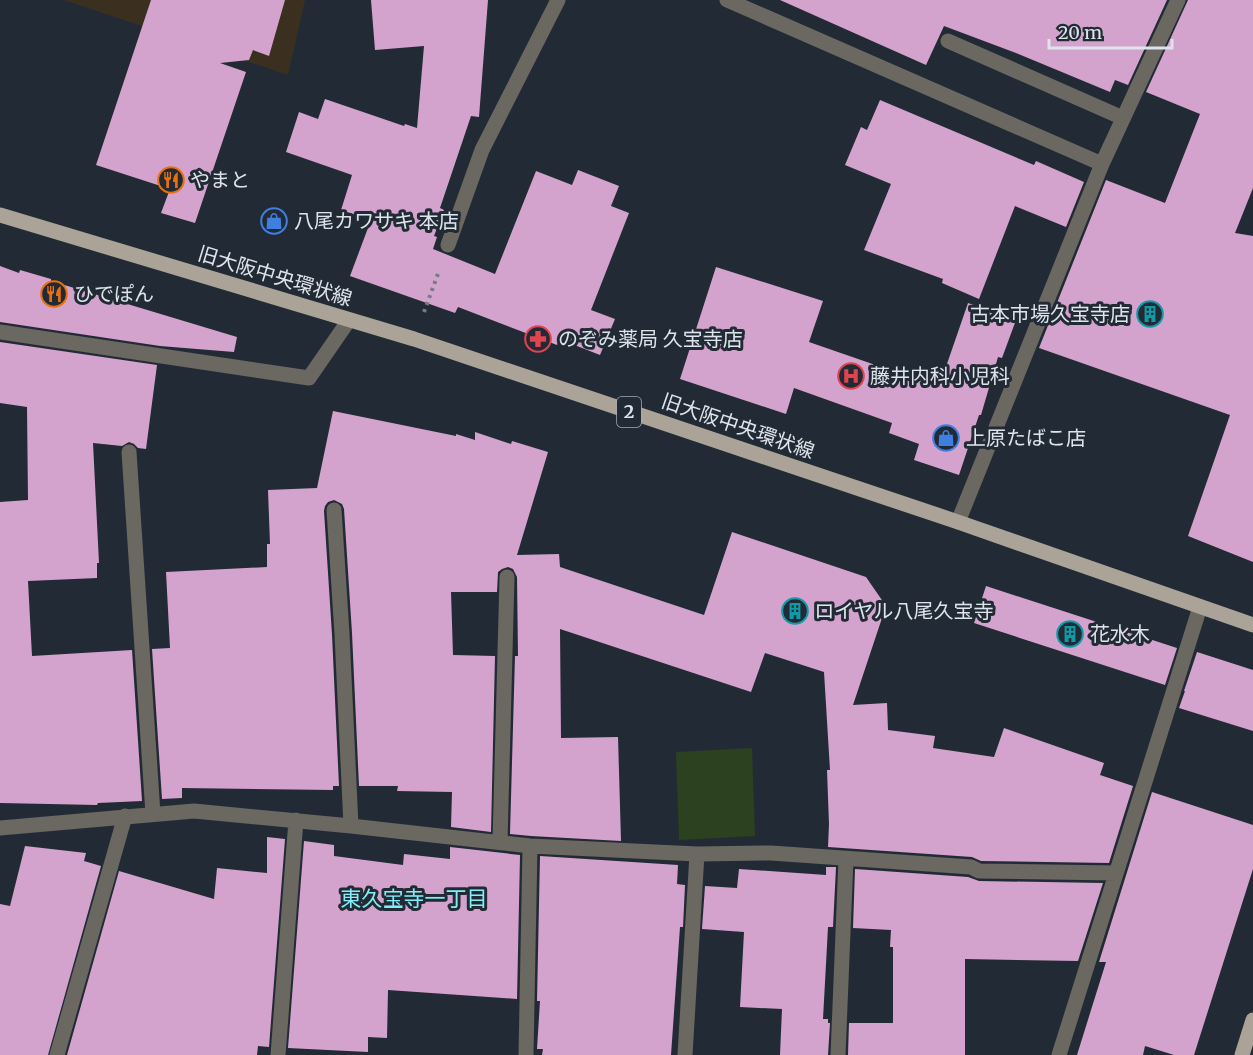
<svg xmlns="http://www.w3.org/2000/svg" width="1253" height="1055" font-family="Merriweather,'Noto Sans JP',serif">
  <style>
    .industrial { fill: #3b3020 }
    .green { fill: #2b4120 }
    .building { fill: #d3a3ce }
    .lines { fill: none; stroke-linecap: round; stroke-linejoin: round }
    .path { stroke: #747c84; stroke-width: 4; stroke-dasharray: 3 4.5; stroke-linecap: butt }
    .minor { stroke: #6b6761; stroke-width: 15 }
    .major { stroke: #aba397; stroke-width: 15 }
    .labels { text-anchor: middle; stroke-width: 6; stroke-linejoin: round; paint-order: stroke }
    .shield { fill: #222b35; stroke: #a6acb4; stroke-width: 1.5 }
    .shield-label { font-size: 18px; font-weight: bold; fill: #dee4eb }
    .poi-label { font-size: 20px; fill: #dee4eb; stroke: #222b35; text-anchor: start }
    .street-label { font-size: 20px; fill: #dee4eb; stroke: #222b35 }
    .neighbourhood-label { font-size: 21px; fill: #82edf6; stroke: #222b35 }
  </style>
  <rect width="100%" height="100%" fill="#222b35"/>
  <!-- industrial -->
  <path class="industrial" d="M64,0H305L288,75Z"/>
  <!-- green -->
  <path class="green" d="M752,748L755,836L679,840L676,752Z"/>
  <!-- building -->
  <path class="building" d="M151,0H285L269,56L253,50L249,60L220,63L246,72L195,223L161,213L170,189L96,165Z
    M371,0H488L479,117L471,116L440,208L444,210L434,236L437,237L433,249L495,274L536,171L572,185L578,170L619,186L611,206L629,213L591,310L615,319L600,355L559,339L557,345L458,307L455,313L350,276L371,220L341,210L352,175L286,152L299,112L318,119L325,99L404,126L405,124L417,128L424,46L375,50Z
    M780,0H1167L1128,85L1115,80L1110,92L1016,53L944,26L926,65Z
    M1188,0H1253V188L1235,233L1253,236V562L1188,536L1230,415L1039,348L1106,180L1165,203L1200,114L1146,92Z
    M880,100L1034,165L1036,161L1084,182L1066,227L1015,206L979,299L942,283L943,279L864,250L891,184L845,165L861,127L867,130Z
    M0,266L19,273L20,270L51,279V281L237,337L234,352L160,346L0,322Z
    M716,267L823,301L809,342L939,387L968,303L1016,320L1002,358L998,357L981,415H979L959,475L914,460L919,444L889,433L892,423L794,388L786,414L680,379Z
    M0,342L157,365L146,449L138,448L134,444L129,442L122,446L93,443L99,563H97V578L28,581L32,656L132,650L142,801L98,803L97,805L0,803V502L28,500L27,407L0,403Z
    M333,411L456,436V434L475,440V432L511,444L512,441L548,452L517,555L559,554L560,567L704,615L732,532L866,577L886,606L853,705L887,703L888,730L935,736L933,748L994,757L1004,728L1104,763L1100,775L1133,786L1109,863L981,861L972,857L828,847L829,824L827,770H830L824,672L765,653L751,692L560,629L561,738L618,737L621,841L531,836L510,834L515,656H518L517,577L513,569L508,567L502,569L498,572L497,592H451L453,655L495,656L491,832L451,827L452,792L397,791L398,786H359L352,633L344,509L342,504L334,500L328,502L325,506L324,511L332,635L339,786H333V790L182,788V798L162,799L152,649L170,648L166,572L267,567V544H270L268,490L317,488Z
    M986,586L1177,648L1165,685L974,623Z
    M1197,652L1253,670V731L1179,708L1185,691H1184Z
    M1152,792L1253,825V869L1194,1055H1174L1145,1046L1143,1055H1077L1106,962H1099Z
    M267,837L285,839L269,1047L258,1046L257,1055H67L119,871L214,899L217,868L267,873Z
    M304,841L334,845V856L403,865L404,854L450,859V847L520,855L517,999L388,990L387,1038L368,1037V1052L288,1048Z
    M25,846L86,853L84,861L101,866L48,1055H0V904L10,906Z
    M540,856L678,865L677,884L685,885L683,927H680L671,1055H542L543,1049H537L540,1001H537Z
    M826,867H836L833,927H828L823,1019H828V1023H830L828,1055H780L782,1009L740,1007L744,932L702,929L705,886L737,888L739,869L826,875Z
    M855,869L968,877L979,881L1103,883L1078,961L965,959V1055H848L849,1023H893V947H890L891,930L853,928Z"/>
  <g class="lines">
    <!-- path -->
    <path class="path" d="M424,312L439,271"/>
    <!-- minor -->
    <path class="minor" d="M727,0L1102,164
      M948,41L1123,118
      M448,245L482,150L558,0
      M0,332L309,378L349,320
      M129,452L153,814
      M334,510L342,634L351,826
      M958,522L1102,164L1178,0
      M0,828L194,811L351,826L530,846L697,854L771,853L971,867L979,871L1116,873
      M500,842L507,577
      M57,1055L125,816
      M278,1055L296,820
      M526,1055L530,846
      M685,1055L697,854
      M838,1055L846,859
      M1059,1055L1200,607"/>
    <!-- major -->
    <path class="major" d="M0,215L414,339L958,522L1253,625
      M1242,1055L1253,1020"/>
  </g>
  <!-- icons -->
  <defs>
    <g id="restaurant-ring" transform="scale(1.35)"><circle r="9.5" fill="#222b35" stroke="#e8710a" stroke-width="1.5"/><path d="M-5-6h1v4h1v-4h1v4h1v-4h1v5L-1.5 .5V6h-2V.5L-5-1ZM5-6V6H3V1.5H1.5Q1.5-4 5-6Z" fill="#e8710a"/></g>
    <g id="shop-ring" transform="scale(1.35)"><circle r="9.5" fill="#222b35" stroke="#3f7fe0" stroke-width="1.5"/><path d="M-5-2.5h2.3a2.7 3.5 0 0 1 5.4 0H5L5.5 6h-11ZM-1.5-2.5h3a1.5 2.3 0 0 0-3 0Z" fill="#3f7fe0"/></g>
    <g id="building-ring" transform="scale(1.35)"><circle r="9.5" fill="#222b35" stroke="#0f9aa8" stroke-width="1.5"/><path d="M-4-6H4V6H1V3H-1V6H-4ZM-2.5-4.3h1.7v1.8h-1.7ZM.8-4.3h1.7v1.8H.8ZM-2.5-1h1.7V.8h-1.7ZM.8-1h1.7V.8H.8Z" fill="#0f9aa8"/></g>
    <g id="pharmacy-ring" transform="scale(1.35)"><circle r="9.5" fill="#222b35" stroke="#e0444e" stroke-width="1.5"/><path d="M-2-6h4v4h4v4h-4v4h-4v-4h-4v-4h4Z" fill="#e0444e"/></g>
    <g id="hospital-ring" transform="scale(1.35)"><circle r="9.5" fill="#222b35" stroke="#e0444e" stroke-width="1.5"/><path d="M-5-5h3v3.5h4V-5h3V5h-3V1.5h-4V5h-3Z" fill="#e0444e"/></g>
  </defs>
  <g fill-rule="evenodd">
    <use href="#restaurant-ring" x="171" y="180"/>
    <use href="#shop-ring" x="274" y="221"/>
    <use href="#restaurant-ring" x="54" y="294"/>
    <use href="#building-ring" x="1150" y="314"/>
    <use href="#pharmacy-ring" x="538" y="339"/>
    <use href="#hospital-ring" x="851" y="376"/>
    <use href="#shop-ring" x="946" y="438"/>
    <use href="#building-ring" x="795" y="611"/>
    <use href="#building-ring" x="1070" y="634"/>
  </g>
  <g class="labels">
    <!-- shield labels -->
    <rect class="shield" x="617" y="397" width="24" height="30" rx="4.5"/>
    <g class="shield-label">
      <text x="629" y="418">2</text>
    </g>
    <!-- poi labels -->
    <g class="poi-label">
      <text x="190" y="187">やまと</text>
      <text x="294" y="228">八尾カワサキ 本店</text>
      <text x="74" y="301">ひでぽん</text>
      <text x="1130" y="321" text-anchor="end">古本市場久宝寺店</text>
      <text x="558" y="346">のぞみ薬局 久宝寺店</text>
      <text x="870" y="383">藤井内科小児科</text>
      <text x="966" y="445">上原たばこ店</text>
      <text x="814" y="618">ロイヤル八尾久宝寺</text>
      <text x="1090" y="641">花水木</text>
    </g>
    <!-- street labels -->
    <g class="street-label">
      <text transform="translate(275 276) rotate(17)" y="7">旧大阪中央環状線</text>
      <text transform="translate(738 426) rotate(19)" y="7">旧大阪中央環状線</text>
    </g>
    <!-- neighbourhood labels -->
    <g class="neighbourhood-label">
      <text x="414" y="906">東久宝寺一丁目</text>
    </g>
  </g>
  <!-- scale -->
  <path d="M1049 39v9h123v-9" fill="none" stroke="#dee4eb" stroke-width="3"/>
  <text x="1058" y="39" font-size="18" fill="#dee4eb" stroke="#222b35" stroke-width="4.5" paint-order="stroke">20 m</text>
</svg>
